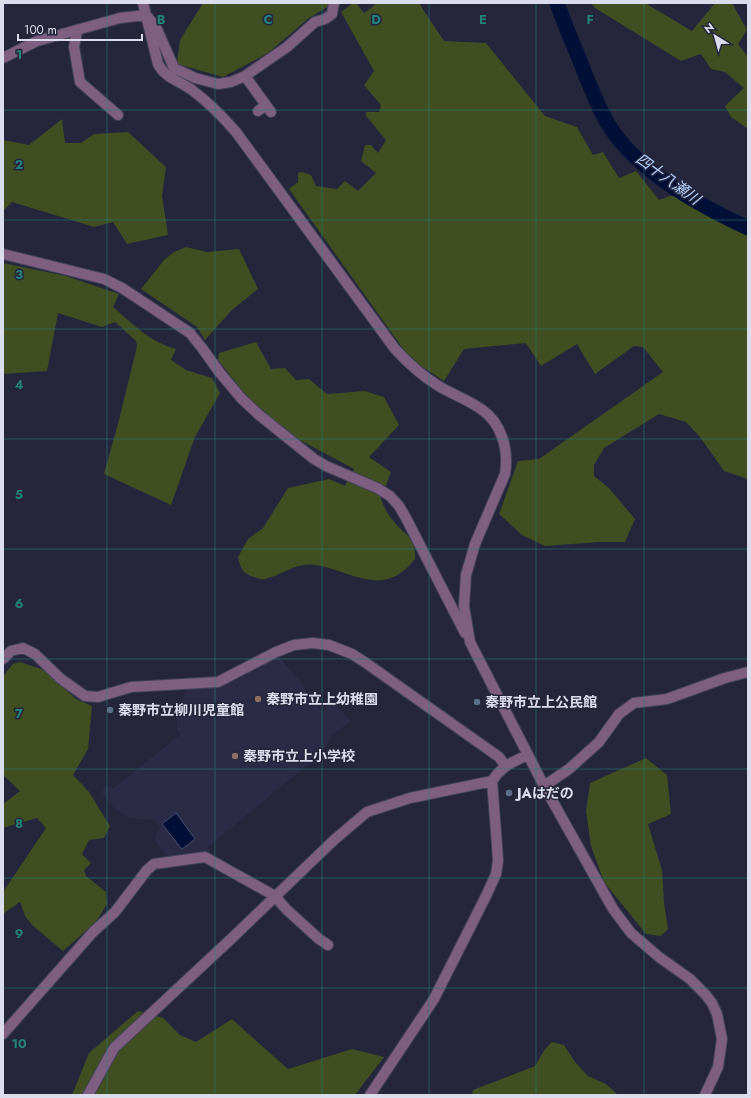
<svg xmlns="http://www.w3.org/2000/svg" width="751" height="1098" font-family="Jost,'Noto Sans JP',sans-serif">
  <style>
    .built { fill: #2b2b48 }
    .green { fill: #404e21 }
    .water { fill: #000f35; stroke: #424d6c }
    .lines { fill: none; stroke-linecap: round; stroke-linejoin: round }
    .river { stroke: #000f35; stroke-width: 15 }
    .minor-casing { stroke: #424358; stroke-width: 12 }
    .minor { stroke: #7e5f81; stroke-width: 10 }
    .grid { fill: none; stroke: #24807b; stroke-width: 1; stroke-opacity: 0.55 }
    .education-dot { fill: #8d6e63; stroke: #25263c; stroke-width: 1.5 }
    .service-dot { fill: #5c6f8a; stroke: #25263c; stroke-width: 1.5 }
    .labels { text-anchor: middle; stroke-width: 3; stroke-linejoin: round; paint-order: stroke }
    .poi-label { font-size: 14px; font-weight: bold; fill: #dcddec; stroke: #25263c; text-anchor: start }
    .water-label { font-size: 15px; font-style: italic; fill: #b1cdf8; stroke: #25263c }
    .grid-label { font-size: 13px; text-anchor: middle; font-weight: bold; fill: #24807b; stroke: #25263c; stroke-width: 3; stroke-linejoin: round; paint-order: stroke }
  </style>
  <rect width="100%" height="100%" fill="#25263c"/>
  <!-- built -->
  <path class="built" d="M277,655L304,686L303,687L319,709L323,711L330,699L351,721L332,735L324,749L317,756V757L208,847L210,852L208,856L168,858L155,841L157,830L159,828L154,820L129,818L114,808L101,791L104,787L114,788L181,734L177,729V715L187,688H190Z"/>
  <!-- green -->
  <path class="green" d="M203,3H334L309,18L268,53L223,77L177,64L180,40Z
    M353,3H356L364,13L375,5L374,3H422L420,5L444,41L486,43L545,116L577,127L593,155L603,152L619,178L636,171L659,200L670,196L683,197L703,212L748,232V479L724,471L700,437L686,422L659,414L604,448L594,465V476L609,488L635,519L625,542H600L545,546L522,535L499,514L518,461L539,459L663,372L643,347L634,346L595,374L577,344L541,366L526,343L464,349L444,381L421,366L404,350L289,189L298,182V173L302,172L311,175L316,186L337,189L345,181L358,191L376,173L361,161L365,145H371L378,153L386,140L366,116V112H379L381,105L364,85L374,71L341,12Z
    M591,3H645L692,31L715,3H732L747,30L738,44L748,57V129L731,117L725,106L744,88L725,72L711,69L701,54L681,61L595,8Z
    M62,119L65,143H81L94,134L128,132L166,167L162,196L168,235L127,244L113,222L94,227L12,202L3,211V140L29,145Z
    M186,247L207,252L239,249L258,289L232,310L205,340L197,327L141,289L164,260L174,252Z
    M3,263L66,276L119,294L113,307C134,325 150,342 176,349L171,360L186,370L212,378L220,393L195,437L171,505L104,474L119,420L137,346L136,341L115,322L102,327L58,313L47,371L3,374Z
    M256,342L271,369L285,368L296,380L309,379L327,394L365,391L384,397L399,425L369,457L391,472L381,499C384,506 387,514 392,519C404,536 416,535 415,559C411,564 407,568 402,572C374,593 343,568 315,565C296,562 283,575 265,579C263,580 260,579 257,578C243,574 241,570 238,557L248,539L263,528L288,488L329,479L345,486L354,469L298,439L249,399L218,360L219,353Z
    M20,662L44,670L76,699L92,706L88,749L73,775L89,792L110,826L104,838L89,840L82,854L91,863L84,870L86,876L106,892L107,904L96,922L63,951L32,925L25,916L20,902L3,914V892L46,828L37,818L3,828V804L20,791L3,775V676L13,664Z
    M646,758L667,775L671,814L648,824L662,870L664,903L668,929L661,936L646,934L604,882L591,846L586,811L590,783Z
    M138,1011L163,1018L180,1035L196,1042L232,1019L288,1069L352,1049L384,1057L355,1095H72L89,1053Z
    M552,1042L564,1045L575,1062L588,1076L606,1084L618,1095H472L473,1090L535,1066L545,1049Z"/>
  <!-- water -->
  <path class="water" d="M176,813L195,839L182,849L162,824Z"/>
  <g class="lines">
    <!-- river -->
    <path class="river" d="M557,3C565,26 575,48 584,71C591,89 598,107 608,124C636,170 700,206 748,228"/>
    <!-- minor casing -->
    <g class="minor-casing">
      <path id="minor" d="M143,3L158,64C165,78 180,81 192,90C208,102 223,117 236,132L395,349C408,363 421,375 437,385C451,394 467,399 481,409C502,423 509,450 505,474L475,544L466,575L464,606L470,642L544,786L613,909L631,933L659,957L690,979L705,994L712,1003L717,1014L722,1039L718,1067L705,1095
        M77,31L74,47L80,82L118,115
        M3,58L37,41L120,18L146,15L156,27L174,68L195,78L218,84L231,82L245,76L287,47L315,22L325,19L332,14L334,3
        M245,76L271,112
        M258,111L266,105
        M3,254L104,279L122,288L190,333L202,348L220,373L241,398L258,414L314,459L326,466L377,488L390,496L399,506L406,518L465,633
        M3,659L11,651L23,648L35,654L61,679L85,696L98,697L131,687L218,682L276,652L294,645L313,643L329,645L352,654L366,663L499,757L505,765
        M544,786L569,769L599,742L619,714L634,703L667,699L725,678L748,672
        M3,1034L93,932L115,912L147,870L154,864L205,857L275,896L286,909L319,939L328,945
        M88,1095L114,1048L231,939L334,840L367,812L410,798L492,781C502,766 512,762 528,755
        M370,1095L434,999L487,894L496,874L498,861L497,845L492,781"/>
    </g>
    <!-- minor -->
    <use href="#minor" class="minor"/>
  </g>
  <!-- grid -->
  <path class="grid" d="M107,3V1095M215,3V1095M322,3V1095M429,3V1095M536,3V1095M644,3V1095M3,110H748M3,220H748M3,329H748M3,439H748M3,549H748M3,659H748M3,769H748M3,878H748M3,988H748"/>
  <!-- markers -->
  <g class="education-dot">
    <circle cx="258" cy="699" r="4"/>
    <circle cx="235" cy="756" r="4"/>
  </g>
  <g class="service-dot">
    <circle cx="477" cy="702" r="4"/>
    <circle cx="110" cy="710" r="4"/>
    <circle cx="509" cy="793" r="4"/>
  </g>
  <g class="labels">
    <!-- poi labels -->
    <g class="poi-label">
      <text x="266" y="704">秦野市立上幼稚園</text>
      <text x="485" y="707">秦野市立上公民館</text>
      <text x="118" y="715">秦野市立柳川児童館</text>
      <text x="243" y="761">秦野市立上小学校</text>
      <text x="517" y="798">JAはだの</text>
    </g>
    <!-- water labels -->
    <g class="water-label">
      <text transform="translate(668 179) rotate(36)" y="5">四十八瀬川</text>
    </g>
  </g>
  <g class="grid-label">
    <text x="161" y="24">B</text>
    <text x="268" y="24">C</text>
    <text x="376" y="24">D</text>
    <text x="483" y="24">E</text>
    <text x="590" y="24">F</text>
    <text x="19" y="59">1</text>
    <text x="19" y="169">2</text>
    <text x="19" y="279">3</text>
    <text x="19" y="389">4</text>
    <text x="19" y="499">5</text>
    <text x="19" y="608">6</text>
    <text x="19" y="718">7</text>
    <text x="19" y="828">8</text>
    <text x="19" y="938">9</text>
    <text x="19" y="1048">10</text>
  </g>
  <!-- border -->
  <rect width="751" height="1098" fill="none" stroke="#dcddec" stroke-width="8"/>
  <!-- north arrow -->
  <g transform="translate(715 36) rotate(323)" stroke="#25263c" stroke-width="3" paint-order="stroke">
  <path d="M0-3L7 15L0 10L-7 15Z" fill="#dcddec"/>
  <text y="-6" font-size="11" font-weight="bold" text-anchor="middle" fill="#dcddec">N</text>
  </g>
  <!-- scale -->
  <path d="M18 34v6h124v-6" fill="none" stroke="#dcddec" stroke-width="2"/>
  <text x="24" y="34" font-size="12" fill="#dcddec" stroke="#25263c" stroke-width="3" paint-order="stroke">100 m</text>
</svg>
